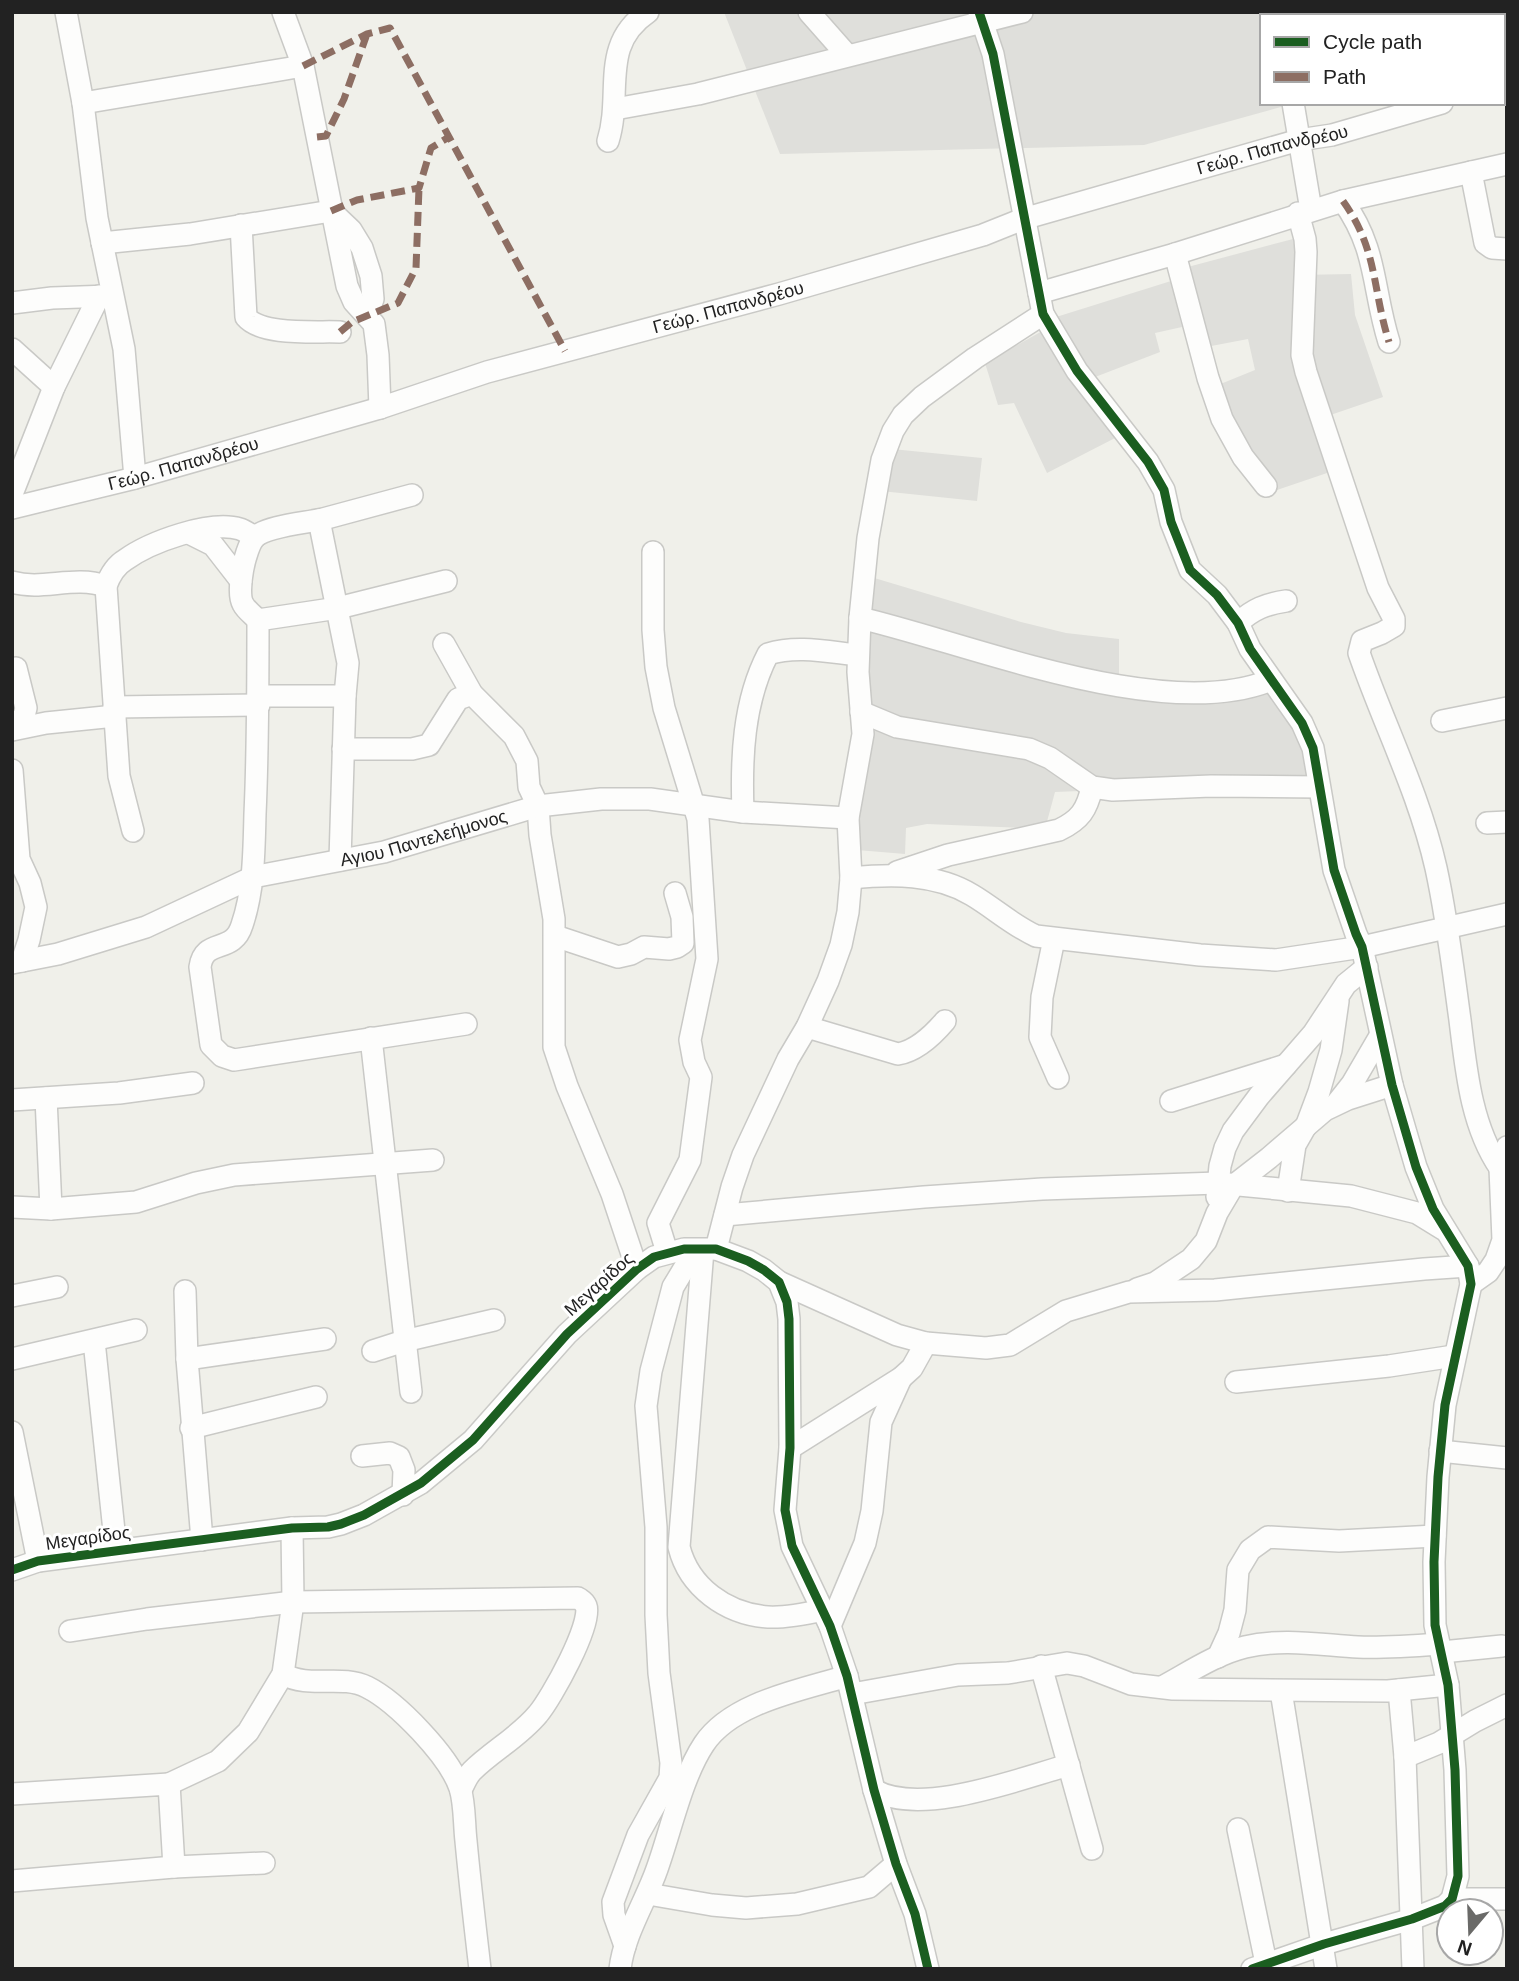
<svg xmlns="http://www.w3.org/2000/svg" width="1519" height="1981" font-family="Helvetica,sans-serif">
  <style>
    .residential { fill: #dfdfdb }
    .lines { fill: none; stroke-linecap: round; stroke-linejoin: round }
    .minor-casing { stroke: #c9c9c6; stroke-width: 24 }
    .minor { stroke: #fdfdfc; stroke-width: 21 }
    .quiet { stroke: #8d6e63; stroke-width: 7; stroke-dasharray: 14 7; stroke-linecap: butt }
    .cycleway-casing { stroke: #fff; stroke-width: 13 }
    .cycleway { stroke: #1b5e20; stroke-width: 9 }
    .labels { text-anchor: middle; stroke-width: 6; stroke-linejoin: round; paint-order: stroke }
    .street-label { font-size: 18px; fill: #222; stroke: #fff }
  </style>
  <rect width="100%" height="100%" fill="#f0f0ea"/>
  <!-- residential -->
  <path class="residential" d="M724,12H1507V45L1503,46V16H1262V103H1295L1144,145L780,154Z
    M1293,239L1298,275L1351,274L1355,315L1383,397L1313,421L1330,472L1277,490L1254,459L1231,417L1218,385L1255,370L1248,339L1206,347L1184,268Z
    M1171,281L1182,327L1155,333L1160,352L1090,379L1053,318Z
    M1044,330L1117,437L1047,473L1014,403L998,405L985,363Z
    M892,449L982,458L977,501L881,491Z
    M871,577L1021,622L1066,633L1119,639V681L867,614Z
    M866,626L1059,677L1271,687L1303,735L1313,783L1109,782L909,723L867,707Z
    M869,723L1038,759L1080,791L1055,792L1045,829L927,824L906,828L905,854L857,850L854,821Z"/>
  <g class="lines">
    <!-- minor casing -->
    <g class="minor-casing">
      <g id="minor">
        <path d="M66,12L83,103L97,218L124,349L135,478"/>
        <path d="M283,12L303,66L347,286L354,302L374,324L378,355L380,408"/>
        <path d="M809,12L847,55"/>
        <path d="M979,12L993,54L1043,314L1077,371L1148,462L1164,490L1171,522L1190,570L1217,595L1238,623L1250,649L1302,723L1313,748L1334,870L1356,934L1362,947L1392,1085L1416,1167L1433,1209L1468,1266L1471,1284L1445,1405L1438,1477L1434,1562L1435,1625L1448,1685L1455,1770L1458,1876L1452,1899L1445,1906L1412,1919L1324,1944L1252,1969"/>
        <path d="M1279,12V16"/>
        <path d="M1503,84L1507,83"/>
        <path d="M83,103L303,66"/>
        <path d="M1293,103L1311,210"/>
        <path d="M615,109L698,94L1022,12"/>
        <path d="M608,141C623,93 599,45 648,12"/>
        <path d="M1471,172L1485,243L1492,248L1507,249"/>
        <path d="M1343,201C1378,250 1372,288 1389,342"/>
        <path d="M1298,213L1305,239L1306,252L1302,355L1306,372L1378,588L1394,619V626L1382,633L1362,641L1359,653C1384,725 1419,793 1436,868C1447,918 1453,969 1460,1020C1466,1069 1471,1126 1500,1168"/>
        <path d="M241,225L246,317C262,336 316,331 340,332"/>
        <path d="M102,243L190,234L331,211L351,230L362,248L371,276L373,299L367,315"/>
        <path d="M1175,254L1208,378L1222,419L1243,457L1266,486"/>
        <path d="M1039,293L1175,254L1343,201L1507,164"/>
        <path d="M12,303L52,298L109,296"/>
        <path d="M12,349L54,387"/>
        <path d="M12,494L54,387L99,296"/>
        <path id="s1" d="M12,508L135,478L380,408L487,372L779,294L983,235L1023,219L1299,140L1332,135L1442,103"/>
        <path d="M319,520L348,663L345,696L340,860"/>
        <path d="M189,533L213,545L241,581"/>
        <path d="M653,552V630L656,667L664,708L698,819L707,959L690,1040L694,1062L701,1077L690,1160L658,1223L667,1252"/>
        <path d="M446,581L338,608L258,620C258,685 258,749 255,814C254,851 254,890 242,925C233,955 204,937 200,967L211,1045L222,1056L234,1060L466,1024"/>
        <path d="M12,582C43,591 73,575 106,586"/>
        <path d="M860,618C971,644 1164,724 1271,680"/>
        <path d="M258,620C253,615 246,610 243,604C236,592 245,547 255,537C267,526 306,523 323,519C353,511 383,503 412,495"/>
        <path d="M1238,623C1253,609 1266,604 1286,601"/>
        <path d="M444,644L472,694L514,736L527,761L529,787L538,806L540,835L554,919V1047L567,1086L612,1194L637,1269"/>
        <path d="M259,696H345"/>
        <path d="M114,707L259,705"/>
        <path d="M861,712L897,727L1029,749L1050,758L1092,787L1113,790L1211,786L1319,787"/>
        <path d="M1442,721L1507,708"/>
        <path d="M12,728L24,716L26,708L16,668"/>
        <path d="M12,730L46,723L115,716"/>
        <path d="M343,749H412L429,745L458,699L472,694"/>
        <path d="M12,770L19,859L30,883L36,907L29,940L22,961"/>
        <path d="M743,812C741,759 743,702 768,654C797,645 828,652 858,655"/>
        <path d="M1487,823L1507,822"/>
        <path d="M133,831L119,776L106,586C110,575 115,566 125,560C150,542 210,520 240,529C245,531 250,534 255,537"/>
        <path d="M897,872L948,855L1059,830C1080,820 1087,810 1092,787"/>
        <path d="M851,878C891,874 936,873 972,895C994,908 1012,925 1036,936L1200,955L1276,960L1362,947L1507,914"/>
        <path d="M555,936L618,957L631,954L644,947L669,949L677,947L683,943L682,917L675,893"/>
        <path d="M1054,939L1042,997L1040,1037L1058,1078"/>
        <path id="s2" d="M12,963L58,954L146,927L253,877L384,852L538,806L601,799H650L743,812L848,818"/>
        <path d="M807,1027L898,1054C916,1051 934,1034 945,1021"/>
        <path d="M371,1038L411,1392"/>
        <path d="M46,1098L51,1209"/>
        <path d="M12,1100L119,1093L193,1083"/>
        <path d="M1171,1101L1286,1065"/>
        <path d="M1337,1103L1352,1084L1380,1036"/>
        <path d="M1288,1191L1295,1145L1307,1124L1319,1092L1331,1050L1338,1001"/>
        <path d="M1217,1197L1220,1166L1225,1148L1233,1131L1259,1096L1313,1034L1346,984L1367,967"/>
        <path d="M12,1207L51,1209L136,1202L196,1183L234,1175L433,1160"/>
        <path d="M725,1215L924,1197L1042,1189L1218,1183L1351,1196L1417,1213L1443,1229"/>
        <path d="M716,1249L732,1187L743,1155L788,1059L807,1027L828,981L841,945L848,912L851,878L848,818L863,734L858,672L860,618L868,538L882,460L893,431L903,415L922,397L975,358L1043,314"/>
        <path d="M703,1250L679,1547C689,1587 726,1614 768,1617C786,1618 805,1614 823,1610"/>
        <path d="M779,1282L897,1335L926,1343L986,1348L1010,1345L1066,1311L1129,1292L1215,1290L1424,1269L1468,1266"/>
        <path d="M1471,1284L1488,1272L1496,1260L1503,1240L1500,1168L1507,1147"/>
        <path d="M1137,1289L1155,1283L1191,1259L1206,1241L1217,1213L1233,1186L1269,1158L1325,1110L1348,1099L1392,1085"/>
        <path d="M185,1291L187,1359L202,1540"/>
        <path d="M12,1296L57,1287"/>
        <path d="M94,1341L116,1550"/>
        <path d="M373,1351L404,1341L494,1320"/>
        <path d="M12,1359L136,1330"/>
        <path d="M187,1359L325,1339"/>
        <path d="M1236,1382L1389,1366L1454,1356"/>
        <path d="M191,1428L316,1397"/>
        <path d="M12,1432L38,1561"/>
        <path d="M790,1448L901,1378L912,1368L926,1343"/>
        <path d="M1440,1451L1507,1458"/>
        <path d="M362,1456L390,1453L399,1457L404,1470L403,1495"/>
        <path d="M12,1570L38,1561L292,1528L328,1527L341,1524L364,1515L421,1483L473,1440L567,1334L637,1269L654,1257L684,1249H716L748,1261L764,1270L779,1282L787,1302L789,1319L790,1448L785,1510L789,1530L792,1546L830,1626L847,1676L874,1790L896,1864L915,1914L928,1969"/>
        <path d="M830,1626L865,1543L872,1511L881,1422L901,1378"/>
        <path d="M70,1631L147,1619L293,1602L578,1598C582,1601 584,1601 586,1606C593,1623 551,1699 538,1714C519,1737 492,1751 472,1771C467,1776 464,1784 461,1790"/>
        <path d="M1442,1652L1502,1646"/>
        <path d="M1218,1657L1229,1633L1235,1610L1238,1570L1250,1550L1268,1537L1339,1541L1435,1536"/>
        <path d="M1041,1666L1092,1849"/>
        <path d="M283,1674C309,1689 341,1674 367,1687C397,1702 449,1756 460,1788C465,1804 464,1824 466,1841C470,1884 475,1926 480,1969"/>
        <path d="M1162,1687C1188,1673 1216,1654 1245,1647C1282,1638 1321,1645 1358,1647C1385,1648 1412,1646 1439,1644"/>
        <path d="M1399,1690L1405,1757L1413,1969"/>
        <path d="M1281,1691L1326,1969"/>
        <path d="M852,1694L958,1675L1008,1673L1067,1663L1084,1666L1131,1684L1173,1689L1388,1691L1448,1685"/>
        <path d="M1405,1757L1439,1743L1475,1721L1507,1705"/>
        <path d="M169,1784L218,1761L248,1732L283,1674L293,1602L292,1528"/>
        <path d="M874,1790C921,1817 1018,1779 1069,1765"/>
        <path d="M12,1794L169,1784L174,1867"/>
        <path d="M1238,1829L1266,1963"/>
        <path d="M12,1881L174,1867L264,1863"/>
        <path d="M648,1894L712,1905L746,1908L797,1904L869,1887L896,1864"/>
        <path d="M1452,1899H1507"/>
        <path d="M625,1946L614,1915L613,1902L638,1835L670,1778L671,1763L659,1673L656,1615V1527L646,1406L651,1371L673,1287L685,1267L703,1250"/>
        <path d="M620,1969C624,1934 646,1901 657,1869C671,1830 682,1777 704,1744C732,1702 802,1690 847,1676"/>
      </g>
    </g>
    <!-- minor -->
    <use href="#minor" class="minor"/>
    <!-- quiet -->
    <path class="quiet" d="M303,66L367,34L390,28L565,351
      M317,137L326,136L344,99L367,34
      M1343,201C1378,250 1372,288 1389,342
      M331,211L357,200L419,188L431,148L449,137
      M340,332L352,322L398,303L416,268L419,188"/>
    <!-- cycleway casing -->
    <g class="cycleway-casing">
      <path id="cycleway" d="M979,12L993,54L1043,314L1077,371L1148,462L1164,490L1171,522L1190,570L1217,595L1238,623L1250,649L1302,723L1313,748L1334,870L1356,934L1362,947L1392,1085L1416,1167L1433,1209L1468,1266L1471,1284L1445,1405L1438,1477L1434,1562L1435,1625L1448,1685L1455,1770L1458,1876L1452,1899L1445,1906L1412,1919L1324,1944L1252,1969
        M12,1570L38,1561L292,1528L328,1527L341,1524L364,1515L421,1483L473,1440L567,1334L637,1269L654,1257L684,1249H716L748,1261L764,1270L779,1282L787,1302L789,1319L790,1448L785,1510L789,1530L792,1546L830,1626L847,1676L874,1790L896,1864L915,1914L928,1969"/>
    </g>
    <!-- cycleway -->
    <use href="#cycleway" class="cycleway"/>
  </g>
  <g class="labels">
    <!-- street labels -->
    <g class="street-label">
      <text dy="6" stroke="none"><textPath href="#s1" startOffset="1311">Γεώρ. Παπανδρέου</textPath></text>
      <text dy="6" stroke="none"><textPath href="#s1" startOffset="744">Γεώρ. Παπανδρέου</textPath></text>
      <text dy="6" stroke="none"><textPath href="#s1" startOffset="177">Γεώρ. Παπανδρέου</textPath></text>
      <text dy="6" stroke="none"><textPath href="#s2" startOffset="432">Αγιου Παντελεήμονος</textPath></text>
      <text transform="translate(599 1284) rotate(-42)" y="6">Μεγαρίδος</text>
      <text transform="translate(88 1538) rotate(-8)" y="6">Μεγαρίδος</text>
    </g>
  </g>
  <!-- border -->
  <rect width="1519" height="1981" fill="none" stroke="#222222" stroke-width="28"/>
  <!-- legend -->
  <rect x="1260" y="14" width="245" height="91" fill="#ffffff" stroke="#a7a7a7" stroke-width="2"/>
  <rect x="1274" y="37" width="35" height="10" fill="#1b5e20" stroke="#a7a7a7" stroke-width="2"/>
  <text x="1323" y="49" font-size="21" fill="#222222">Cycle path</text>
  <rect x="1274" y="72" width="35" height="10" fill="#8d6e63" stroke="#a7a7a7" stroke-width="2"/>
  <text x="1323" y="84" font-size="21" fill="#222222">Path</text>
  <!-- north arrow -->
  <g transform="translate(1470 1932) rotate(199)"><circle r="33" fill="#ffffff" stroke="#a7a7a7" stroke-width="2"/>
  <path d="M0-5L12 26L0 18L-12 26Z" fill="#6a6a68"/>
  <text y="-10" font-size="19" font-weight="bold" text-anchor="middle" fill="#222222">N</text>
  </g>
</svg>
